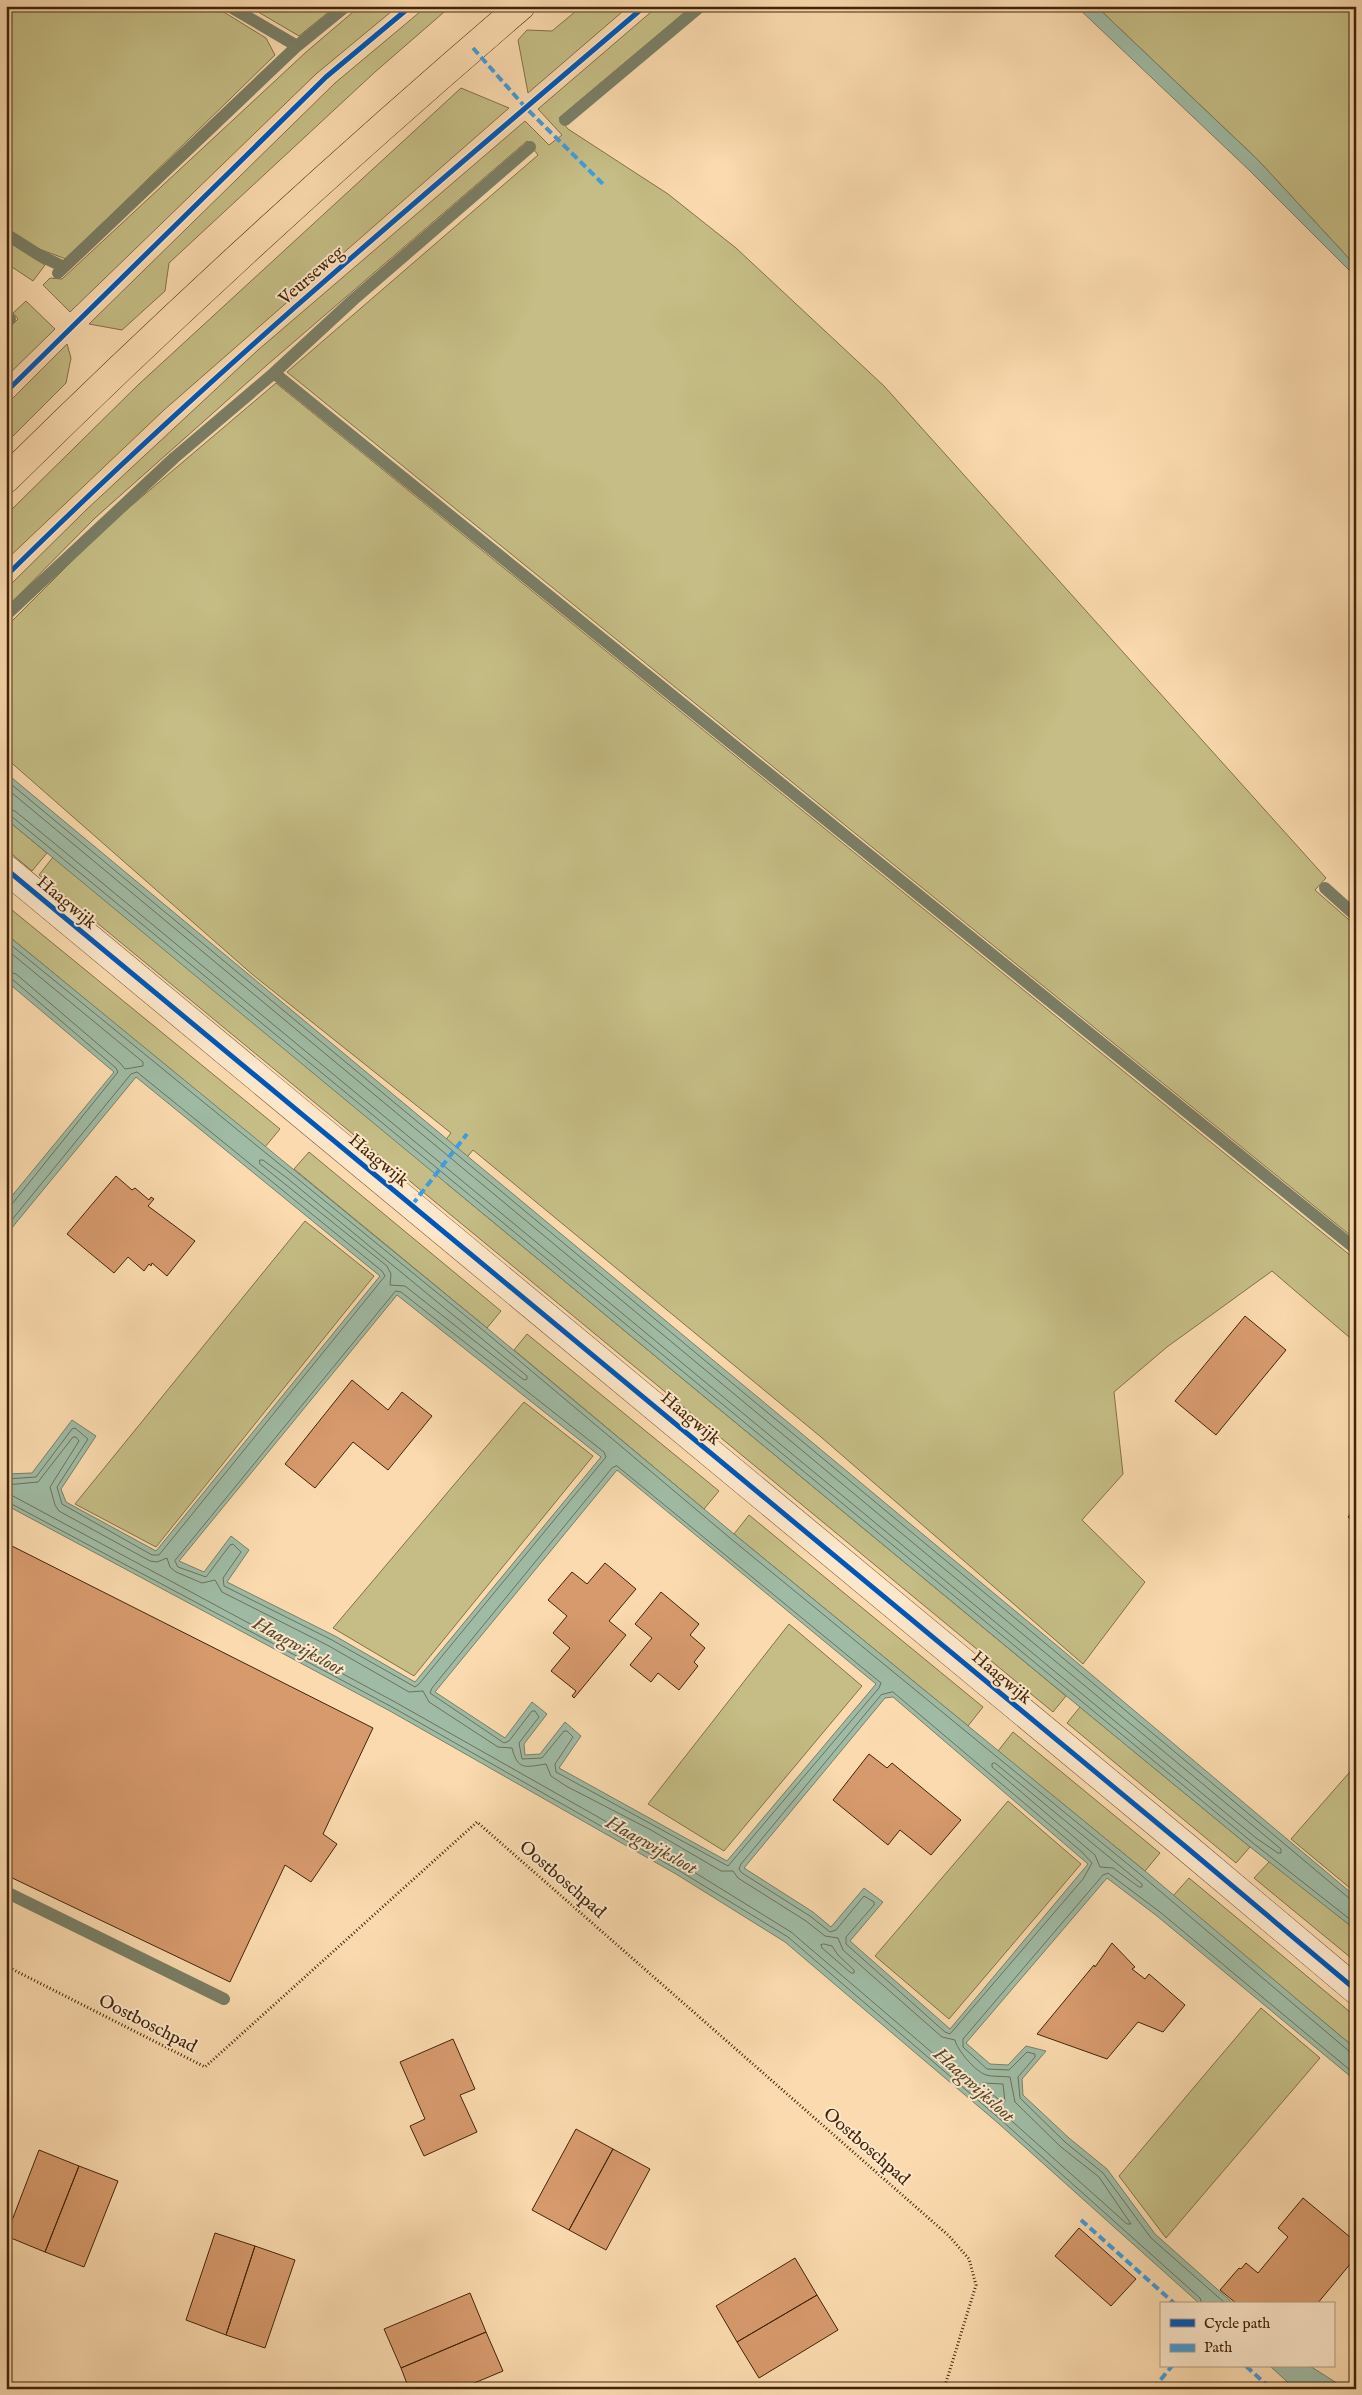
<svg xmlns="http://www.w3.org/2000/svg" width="1362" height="2395" font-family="'IM FELL English',serif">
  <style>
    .green { fill: #c5bd85; stroke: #847048 }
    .water { fill: #9fbba5; stroke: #7a7f67; fill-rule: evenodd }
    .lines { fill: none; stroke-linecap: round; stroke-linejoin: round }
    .shore { stroke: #707058; stroke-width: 1 }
    .stream { stroke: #7a7f67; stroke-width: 12 }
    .building { fill: #d79a6d; stroke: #42240a }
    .minor-casing { stroke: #705233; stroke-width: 29 }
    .major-casing { stroke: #42240a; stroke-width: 29 }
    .path { stroke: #42240a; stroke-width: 3; stroke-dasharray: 1 2.5; stroke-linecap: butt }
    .minor { stroke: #fce7ca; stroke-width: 28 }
    .major { stroke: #fadaae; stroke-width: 28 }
    .quiet { stroke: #3f9cde; stroke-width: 4; stroke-dasharray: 8 4; stroke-linecap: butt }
    .cycleway-casing { stroke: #fce7ca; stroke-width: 8 }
    .cycleway { stroke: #0057b8; stroke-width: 5 }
    .labels { text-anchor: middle; stroke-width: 4; stroke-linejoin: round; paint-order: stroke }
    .street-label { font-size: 18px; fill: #42240a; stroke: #fce7ca }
    .water-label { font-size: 19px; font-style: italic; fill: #594a31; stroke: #fce7ca }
  </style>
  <rect width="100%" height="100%" fill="#fadaae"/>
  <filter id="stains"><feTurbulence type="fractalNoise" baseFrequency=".004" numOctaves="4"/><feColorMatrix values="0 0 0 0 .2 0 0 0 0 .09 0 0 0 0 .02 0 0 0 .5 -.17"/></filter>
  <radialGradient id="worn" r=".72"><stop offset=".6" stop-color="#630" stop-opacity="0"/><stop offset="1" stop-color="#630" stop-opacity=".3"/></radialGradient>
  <!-- green -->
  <path class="green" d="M6,6H214L266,38L275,55L66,259L39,249L6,228Z
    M248,6H336L299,36Z
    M360,6H398L316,74L70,312L43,285L50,278L62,279L305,53Z
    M427,6H451L375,72L169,263L165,291L122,330L89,324L335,83Z
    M582,6H629L528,93L518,40L527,30L552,31Z
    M658,6H692L559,118L568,129L668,194L736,248L884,386L1326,878L1315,890L1356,926V1240L287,372L538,155L527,141L267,365L95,518L6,608V589L86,510L258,350L525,121L549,145L562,135L538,109Z
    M1096,6H1356V266L1258,160Z
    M461,88L509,108L164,410L6,560V515L138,385Z
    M6,240L45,265L33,281L6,263Z
    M26,301L55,329L6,377V331L18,319L13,313Z
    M67,344L71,358L66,383L6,443V405Z
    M276,383L1356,1260V1343L1272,1271L1167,1347L1114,1392L1123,1474L1082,1520L1145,1582L1083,1664L821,1437L473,1150L446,1183L1066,1696L1053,1712L39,875L53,857L426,1165L451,1133L253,975L6,758V627L105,528Z
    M6,819L47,853L32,871L6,849Z
    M12,910L280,1129L265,1147L6,934V917Z
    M309,1152L501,1311L487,1328L294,1169Z
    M305,1221L374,1276L156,1547L75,1504Z
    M527,1334L719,1491L704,1509L514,1350Z
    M524,1402L593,1456L414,1676L333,1628Z
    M749,1515L983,1707L968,1726L734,1534Z
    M789,1624L862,1686L724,1851L648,1804Z
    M1080,1707L1250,1847L1236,1863L1067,1723Z
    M1013,1732L1160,1853L1145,1871L998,1751Z
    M1356,1765V1893L1291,1839Z
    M1008,1801L1081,1864L949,2019L875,1956Z
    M1270,1861L1356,1930V1962L1254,1878Z
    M1189,1878L1356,2017V2049L1173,1896Z
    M1261,2008L1320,2058L1166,2238L1119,2176Z"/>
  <!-- water -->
  <path class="water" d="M1076,6H1096L1258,160L1356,266V277L1249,170Z
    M6,773L1055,1644L1356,1897V1930L1250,1847L1036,1671L6,819Z
    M6,934L487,1328L734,1534L1145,1871L1356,2049V2081L1157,1916L1107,1878L966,2043L990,2064L1008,2065L1026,2046L1046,2051L1022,2079L1023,2095L1069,2138L1107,2169L1155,2234L1234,2304H1200L998,2123L785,1942L676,1874L390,1711L6,1505V1474L32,1473L72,1420L96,1436L61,1489L66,1502L156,1551L380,1276L136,1077L6,1235V1203L114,1072L6,981ZM397,1295L601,1457L415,1682L335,1636L227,1582L249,1550L231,1536L204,1572L179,1561ZM617,1470L876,1684L727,1861L559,1768L581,1736L565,1722L540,1754L525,1755L524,1744L547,1714L532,1702L505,1738L435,1692ZM893,1697L1088,1864L950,2029L850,1941L883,1902L864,1888L831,1927L813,1912L744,1868L885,1698Z
    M1270,2366H1310L1346,2389H1295Z"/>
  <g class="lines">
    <!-- shore -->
    <path class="shore" d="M6,780L1051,1648L1350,1899L1356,1901
      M6,788L1281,1849V1853H1278L1256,1838L60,848L15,811L6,809
      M6,815L11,816L56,853L1253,1843L1356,1924
      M6,941L484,1331L730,1538L1141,1875L1350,2052L1356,2053
      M6,949L143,1062V1066L125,1069L120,1063L16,974L6,971
      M6,977L12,979L116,1068L118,1072L12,1204L6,1206
      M260,1160H263L287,1178L527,1376V1379L524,1380L405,1286L390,1285L391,1274L387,1266L260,1164Z
      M6,1227L131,1074L137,1072L382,1271L385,1276L159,1555H152L62,1504L57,1487L88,1439L75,1428L72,1429L36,1477L6,1479
      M396,1291L401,1292L604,1452L606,1457L419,1684L415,1687L332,1640L224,1586L223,1578L241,1552L233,1544L230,1545L206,1577L178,1567L175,1561Z
      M617,1466L881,1683L879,1688L728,1866L556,1772L555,1764L573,1737L567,1731H564L542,1758L522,1759L519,1743L539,1717L535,1711H532L509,1741L504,1743L430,1693L432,1688L612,1468Z
      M6,1485L38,1482L73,1437H76L79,1441L50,1487L55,1505L59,1511L150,1561L157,1562L167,1558L170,1567L176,1572L202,1583L215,1580L222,1592L329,1646L409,1692L423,1691L429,1702L498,1747L512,1748C518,1771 525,1767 546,1764L551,1776L566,1786L651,1830L721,1871H733L738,1878L806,1921L825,1936L838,1938L843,1950L942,2037L955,2040C957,2050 975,2071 986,2075C993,2077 1003,2076 1010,2077L1015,2102L1061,2147L1099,2177L1131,2224H1127L1005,2115L791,1932L681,1864L395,1702L13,1496L6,1495
      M6,1501L392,1707L678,1870L788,1937L1001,2120L1200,2298L1202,2304
      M893,1692L1082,1852L1092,1863L1083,1879L950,2034L945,2032L846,1944V1937L874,1905V1902L864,1896L836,1930L830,1932L810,1916L742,1873L739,1869L741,1864L881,1695Z
      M995,1763L1137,1880L1142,1884V1887H1139L1113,1868L1100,1867L1095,1855L992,1767V1764Z
      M824,1944L832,1946L838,1955L854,1970V1973H851L822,1948L821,1945Z
      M983,2083L1003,2084L1005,2102H1002L983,2087Z
      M1226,2304L1151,2238L1103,2173L1065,2142L1020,2098L1018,2077L1035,2057V2054L1027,2052L1009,2070L987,2069L963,2047V2039L1103,1875L1108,1873L1160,1912L1356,2075"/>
    <!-- stream -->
    <path class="stream" d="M229,6L297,46
      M565,120L701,6
      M6,234L39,255L64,267
      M58,273L297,46L346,6
      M6,323L10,319
      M274,373L1356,1249
      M6,615L174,458L274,373L353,300L530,147
      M1325,888L1356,916
      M6,1892L224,1999"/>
  </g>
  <!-- building -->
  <path class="building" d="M116,1176L132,1190L135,1188L149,1200L151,1197L154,1199L148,1206L195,1241L167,1276L152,1263L151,1266L149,1264L144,1271L128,1257L114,1273L67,1234Z
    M1245,1316L1286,1350L1216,1435L1175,1401Z
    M352,1380L388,1410L402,1392L432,1416L388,1470L353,1442L315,1488L285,1464Z
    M1356,1507V1523L1348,1517Z
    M6,1543L373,1728L323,1834L337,1844L311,1882L285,1865L230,1982L6,1875Z
    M605,1563L636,1589L609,1621L626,1635L574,1698L572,1696L576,1691L551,1671L570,1648L553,1633L567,1616L548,1600L572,1572L587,1584Z
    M661,1592L699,1624L690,1635L705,1648L694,1662L698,1666L679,1690L658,1673L651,1682L630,1665L652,1638L635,1624Z
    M869,1754L887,1768L892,1763L961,1820L931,1855L900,1830L888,1845L833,1800Z
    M1112,1943L1135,1967L1132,1969L1145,1979L1149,1974L1185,2005L1163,2032L1138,2022L1107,2059L1037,2034L1094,1965L1095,1967Z
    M453,2039L475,2089L460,2095L477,2132L424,2156L410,2126L425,2119L400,2062Z
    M576,2129L613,2149L569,2230L532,2210Z
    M613,2149L650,2169L606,2250L569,2230Z
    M39,2150L79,2166L45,2252L6,2236Z
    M79,2166L118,2181L84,2267L45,2252Z
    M1303,2198L1356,2242V2257L1317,2304H1237L1220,2290L1239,2268L1241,2269L1246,2263L1258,2273L1288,2237L1278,2228Z
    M1079,2228L1136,2279L1111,2306L1055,2256Z
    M215,2233L255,2246L226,2335L186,2320Z
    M255,2246L295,2260L265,2348L226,2335Z
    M795,2258L817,2295L737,2342L716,2306Z
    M470,2293L486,2332L401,2368L384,2329Z
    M817,2295L838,2330L759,2378L737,2342Z
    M486,2332L503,2371L460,2389H409L401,2368Z"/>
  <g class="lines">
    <!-- minor casing -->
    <g class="minor-casing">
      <path id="minor" d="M6,869L1186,1847L1356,1990"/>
    </g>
    <!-- major casing -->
    <g class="major-casing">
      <path id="major" d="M6,479C172,315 344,158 521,6"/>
    </g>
    <!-- path -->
    <path class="path" d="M6,1966L205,2067L477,1822L949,2236L969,2259L976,2285L944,2389"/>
    <!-- minor -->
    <use href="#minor" class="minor"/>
    <!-- major -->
    <use href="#major" class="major"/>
    <!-- quiet -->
    <path class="quiet" d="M473,48L526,108L603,184
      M412,1205L467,1134
      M1081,2220L1175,2304
      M1246,2366L1271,2389
      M1153,2389L1172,2366"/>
    <!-- cycleway casing -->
    <g class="cycleway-casing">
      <path id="cycleway" d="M6,392L326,77L411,6
        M6,576C209,375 428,191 645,6
        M6,869L1186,1847L1356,1990"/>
    </g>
    <!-- cycleway -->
    <use href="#cycleway" class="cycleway"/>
  </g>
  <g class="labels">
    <!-- street labels -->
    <g class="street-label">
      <text transform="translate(311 275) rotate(-41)" y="6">Veurseweg</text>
      <text transform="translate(67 902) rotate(40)" y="6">Haagwijk</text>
      <text transform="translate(379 1160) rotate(40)" y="6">Haagwijk</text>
      <text transform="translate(691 1418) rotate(40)" y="6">Haagwijk</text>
      <text transform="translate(1002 1677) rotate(40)" y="6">Haagwijk</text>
      <text transform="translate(563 1879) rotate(41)" y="6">Oostboschpad</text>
      <text transform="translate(148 2023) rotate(27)" y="6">Oostboschpad</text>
      <text transform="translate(867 2146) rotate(41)" y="6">Oostboschpad</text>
    </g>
    <!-- water labels -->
    <g class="water-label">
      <text transform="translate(299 1645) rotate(29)" y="7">Haagwijksloot</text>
      <text transform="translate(652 1844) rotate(29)" y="7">Haagwijksloot</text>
      <text transform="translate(975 2084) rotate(42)" y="7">Haagwijksloot</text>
    </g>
  </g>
  <!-- margin -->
  <rect width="1362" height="2395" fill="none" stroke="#fadaae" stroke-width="25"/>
  <rect x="8" y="8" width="1347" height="2380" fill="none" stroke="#42240a" stroke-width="2.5"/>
  <rect x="12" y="12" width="1337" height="2370" fill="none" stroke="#42240a"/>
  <!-- legend -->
  <rect x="1160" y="2302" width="175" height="65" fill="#fce7ca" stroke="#b2997d"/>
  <rect x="1170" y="2319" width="25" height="8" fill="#0057b8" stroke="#b2997d"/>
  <text x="1204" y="2328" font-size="15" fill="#42240a">Cycle path</text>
  <rect x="1170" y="2344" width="25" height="8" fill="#3f9cde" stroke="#b2997d"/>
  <text x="1204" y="2352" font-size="15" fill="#42240a">Path</text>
  <rect width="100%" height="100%" filter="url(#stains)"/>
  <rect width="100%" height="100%" fill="url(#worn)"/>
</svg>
